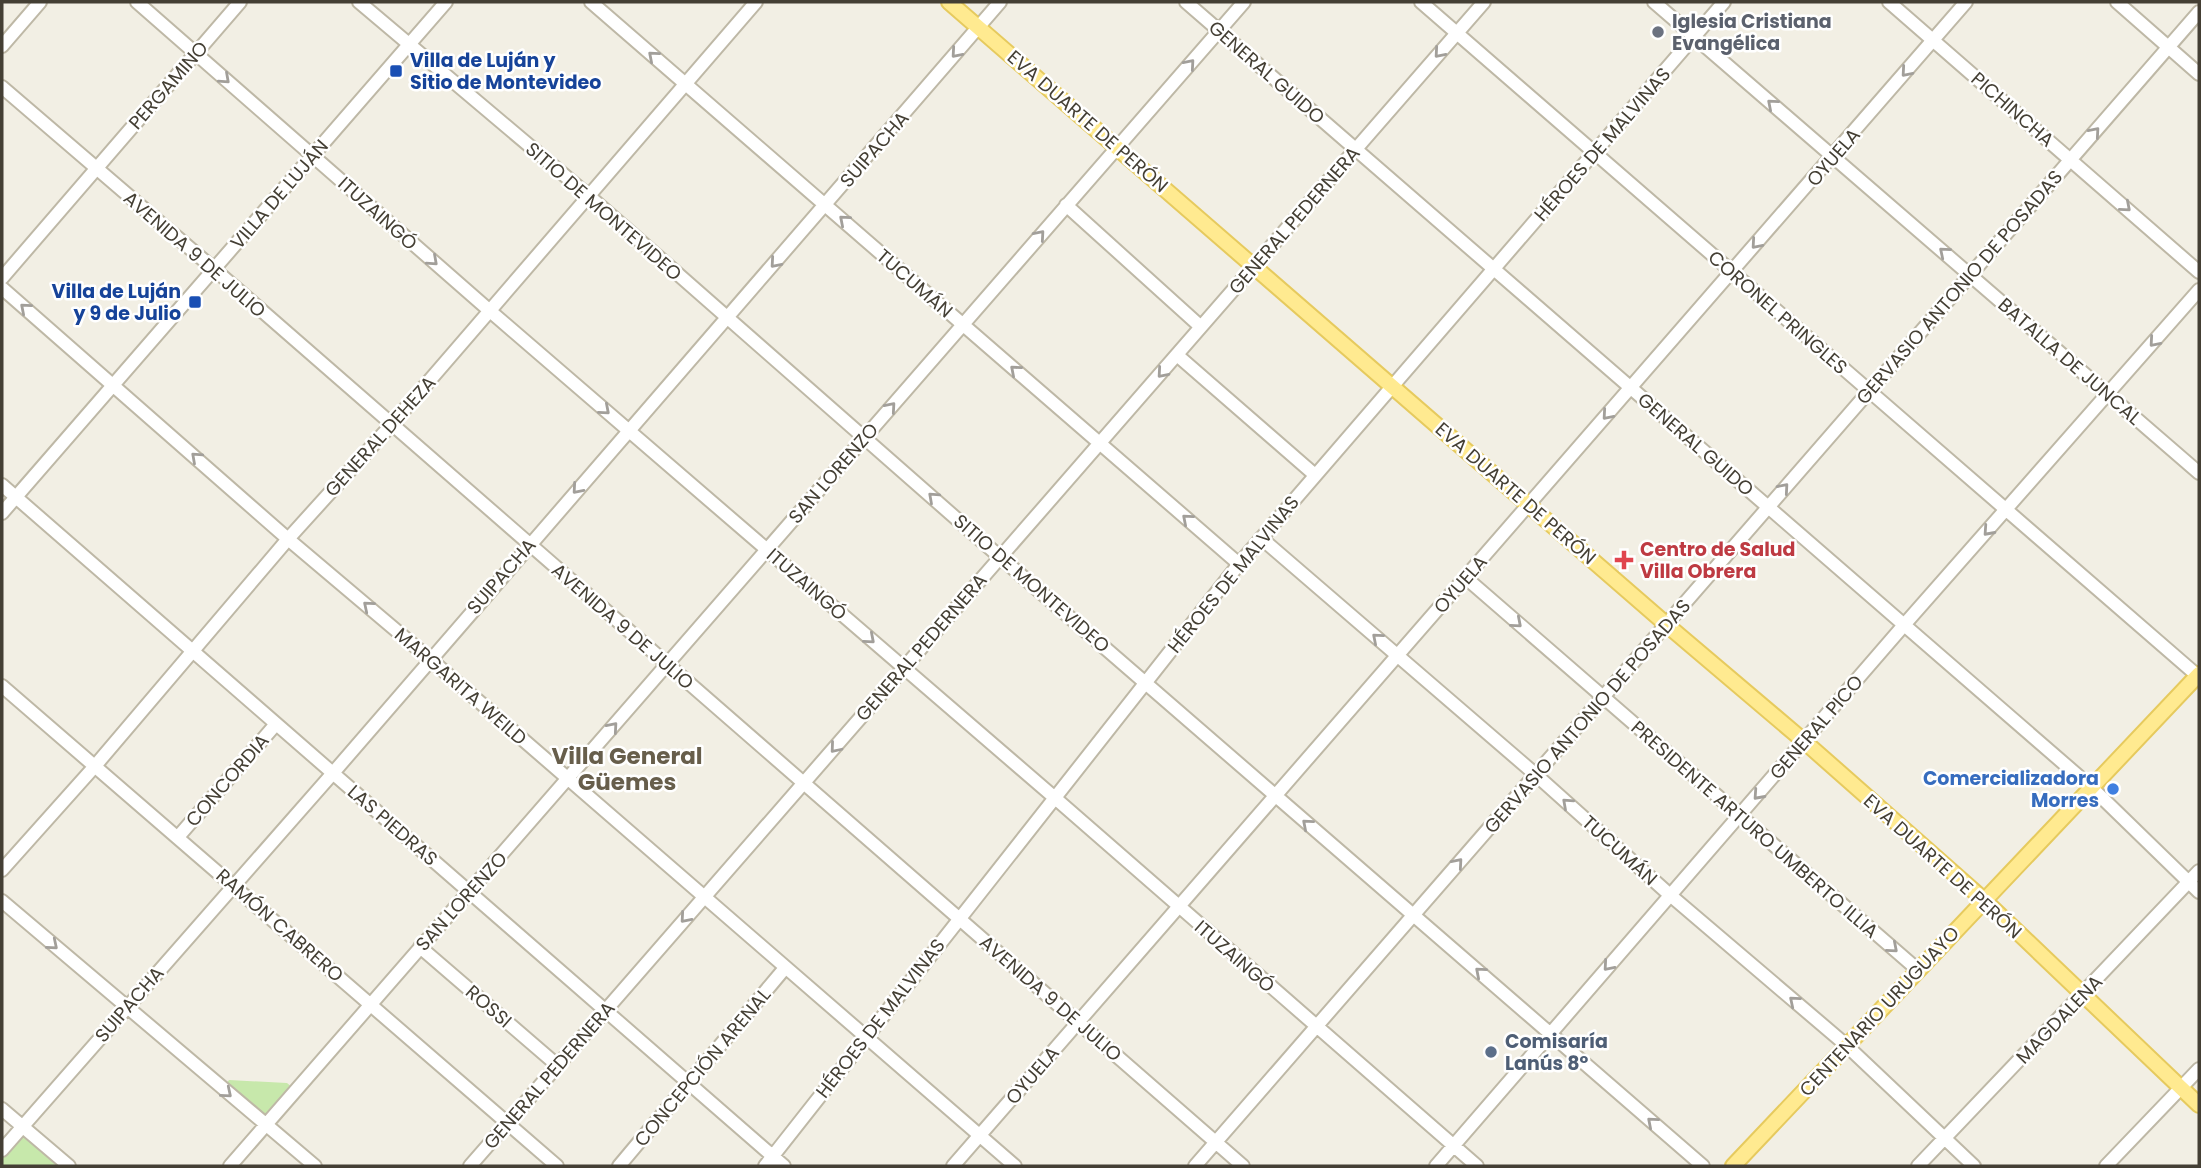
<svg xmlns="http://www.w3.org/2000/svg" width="2201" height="1168" font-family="Poppins,sans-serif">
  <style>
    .green { fill: #c7e8ab }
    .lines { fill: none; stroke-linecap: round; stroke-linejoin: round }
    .minor-casing { stroke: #beb8a6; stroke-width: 16 }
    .major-casing { stroke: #e6ca5e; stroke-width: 18 }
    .minor { stroke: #fff; stroke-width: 12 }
    .major { stroke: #ffea90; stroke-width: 14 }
    .oneway { stroke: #a29f9a }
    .worship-dot { fill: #6b7280; stroke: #fff; stroke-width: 2.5 }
    .transit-dot { fill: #1a4fb4; stroke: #fff; stroke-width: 2.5 }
    .health-dot { fill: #e0444e; stroke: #fff; stroke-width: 2.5 }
    .shop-dot { fill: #3f7fe0; stroke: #fff; stroke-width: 2.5 }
    .service-dot { fill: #5c6f8a; stroke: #fff; stroke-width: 2.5 }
    .labels { text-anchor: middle; stroke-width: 5; stroke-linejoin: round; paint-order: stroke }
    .worship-label { font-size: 19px; font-weight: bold; fill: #5b616d; stroke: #fff; text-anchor: start }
    .transit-label { font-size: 19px; font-weight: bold; fill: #164399; stroke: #fff; text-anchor: start }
    .street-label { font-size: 19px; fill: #443f34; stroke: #fff }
    .health-label { font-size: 19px; font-weight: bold; fill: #be3a42; stroke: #fff; text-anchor: start }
    .shop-label { font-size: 19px; font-weight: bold; fill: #366cbe; stroke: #fff; text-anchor: end }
    .service-label { font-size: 19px; font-weight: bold; fill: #4e5e75; stroke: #fff; text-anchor: start }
    .quarter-label { font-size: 23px; font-weight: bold; fill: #675e4b; stroke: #fff }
  </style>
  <rect width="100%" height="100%" fill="#f2efe4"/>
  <!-- green -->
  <path class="green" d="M229,1080L287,1083L293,1088L266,1116H261L225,1085Z
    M19,1137H27L62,1166H2V1158Z"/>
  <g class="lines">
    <!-- minor casing -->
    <g class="minor-casing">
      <path id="minor" d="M137,2L490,311L1055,798L1477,1166
        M359,2L589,196L1000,557L1703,1166
        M591,2L1239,564
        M1186,2L2091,787L2199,892
        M1421,2L2199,677
        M1654,2L2199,473
        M1889,2L2199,272
        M2117,2L2199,74
        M2,46L40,2
        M2,87L214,269L1243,1166
        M1066,205L1201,327
        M2,278L240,2
        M2,288L288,539L430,659L1015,1166
        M1177,355L1315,475
        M2,485L784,1166
        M2,513L446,2
        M1261,538L1535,774L1670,895L1846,1045L1974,1166
        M1466,578L1918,970
        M2,686L557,1166
        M178,837L276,724
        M2,870L95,766L288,539L392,424L756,2
        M2,901L315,1166
        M420,947L557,1065
        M2,1109L69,1166
        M2,1150L333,773L1000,2
        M230,1166L1244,2
        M470,1166L1484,2
        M619,1166L785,968
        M765,1166L1239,564L1724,2
        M953,1166L1966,2
        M1195,1166L2199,12
        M1436,1166L1904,625L2199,290
        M1918,1166L2199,871
        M2106,1166L2199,1069"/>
    </g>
    <!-- major casing -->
    <g class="major-casing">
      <path id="major" d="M949,2L1667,625L1805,742L1984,900L2199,1105
        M1733,1166L2199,674"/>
    </g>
    <!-- minor -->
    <use href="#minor" class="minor"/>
    <!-- major -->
    <use href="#major" class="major"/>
  </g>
  <!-- one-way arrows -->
  <defs><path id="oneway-chevron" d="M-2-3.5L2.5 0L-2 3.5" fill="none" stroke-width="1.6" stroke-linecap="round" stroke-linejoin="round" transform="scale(1.75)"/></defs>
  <g class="oneway">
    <use href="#oneway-chevron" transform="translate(956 53) rotate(131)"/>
    <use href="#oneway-chevron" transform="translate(1439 53) rotate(131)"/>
    <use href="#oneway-chevron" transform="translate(653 56) rotate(-139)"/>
    <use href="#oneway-chevron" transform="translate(1190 64) rotate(-49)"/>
    <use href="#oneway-chevron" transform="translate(1906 72) rotate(131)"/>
    <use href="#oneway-chevron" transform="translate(225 79) rotate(42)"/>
    <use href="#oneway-chevron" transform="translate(1772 104) rotate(-139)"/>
    <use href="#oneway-chevron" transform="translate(2095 132) rotate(-49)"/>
    <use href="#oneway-chevron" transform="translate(2126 207) rotate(41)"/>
    <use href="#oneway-chevron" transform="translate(844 220) rotate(-139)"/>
    <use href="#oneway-chevron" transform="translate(1040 235) rotate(-49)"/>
    <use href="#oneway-chevron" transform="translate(1756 244) rotate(131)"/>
    <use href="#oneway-chevron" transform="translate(1944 252) rotate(-140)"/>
    <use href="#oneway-chevron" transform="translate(433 261) rotate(42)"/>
    <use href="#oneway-chevron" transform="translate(775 263) rotate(131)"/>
    <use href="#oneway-chevron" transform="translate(25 308) rotate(-139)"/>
    <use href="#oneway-chevron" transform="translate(2154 342) rotate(131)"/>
    <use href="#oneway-chevron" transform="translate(1015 370) rotate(-139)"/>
    <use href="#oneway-chevron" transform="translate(1162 373) rotate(131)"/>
    <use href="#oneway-chevron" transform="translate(891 407) rotate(-49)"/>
    <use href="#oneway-chevron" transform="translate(605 410) rotate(41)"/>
    <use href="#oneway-chevron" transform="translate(1607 415) rotate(131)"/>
    <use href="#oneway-chevron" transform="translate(196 457) rotate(-138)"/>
    <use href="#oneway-chevron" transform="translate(1784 488) rotate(-49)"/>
    <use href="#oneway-chevron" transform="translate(577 489) rotate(131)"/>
    <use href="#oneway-chevron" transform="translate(933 497) rotate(-138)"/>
    <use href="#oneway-chevron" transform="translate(1187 519) rotate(-139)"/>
    <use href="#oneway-chevron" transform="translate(1988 531) rotate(132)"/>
    <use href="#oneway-chevron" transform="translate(368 606) rotate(-140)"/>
    <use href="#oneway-chevron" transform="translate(1517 623) rotate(41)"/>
    <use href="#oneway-chevron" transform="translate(1377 638) rotate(-139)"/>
    <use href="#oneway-chevron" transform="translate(870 639) rotate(41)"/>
    <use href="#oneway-chevron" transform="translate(613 727) rotate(-49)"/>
    <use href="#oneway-chevron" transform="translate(835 748) rotate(130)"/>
    <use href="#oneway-chevron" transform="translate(1758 795) rotate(132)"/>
    <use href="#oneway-chevron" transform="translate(1567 803) rotate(-138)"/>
    <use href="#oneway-chevron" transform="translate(1307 824) rotate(-139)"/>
    <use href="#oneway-chevron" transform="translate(1458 863) rotate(-49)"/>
    <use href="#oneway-chevron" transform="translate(685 918) rotate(131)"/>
    <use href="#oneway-chevron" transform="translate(53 945) rotate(40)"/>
    <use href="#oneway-chevron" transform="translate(1893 948) rotate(41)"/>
    <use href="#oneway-chevron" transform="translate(1608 966) rotate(131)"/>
    <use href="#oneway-chevron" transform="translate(1480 972) rotate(-139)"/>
    <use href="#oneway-chevron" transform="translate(1794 1001) rotate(-140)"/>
    <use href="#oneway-chevron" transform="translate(227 1093) rotate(40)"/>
    <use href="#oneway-chevron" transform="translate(1652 1122) rotate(-139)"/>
  </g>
  <!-- markers -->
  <circle class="worship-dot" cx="1658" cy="32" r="7"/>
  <g class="transit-dot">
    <rect x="389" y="64" width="14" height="14" rx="3.5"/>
    <rect x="188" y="295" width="14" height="14" rx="3.5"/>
  </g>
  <path class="health-dot" d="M1620.5 549.5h7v7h7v7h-7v7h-7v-7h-7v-7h7z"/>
  <circle class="shop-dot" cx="2113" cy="789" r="7"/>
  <circle class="service-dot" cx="1491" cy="1052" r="7"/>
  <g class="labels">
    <!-- worship labels -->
    <g class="worship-label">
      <text x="1672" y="28">Iglesia Cristiana<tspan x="1672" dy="22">Evangélica</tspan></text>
    </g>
    <!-- transit labels -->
    <g class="transit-label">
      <text x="410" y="67">Villa de Luján y<tspan x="410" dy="22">Sitio de Montevideo</tspan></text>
      <text x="181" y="298" text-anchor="end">Villa de Luján<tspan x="181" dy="22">y 9 de Julio</tspan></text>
    </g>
    <!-- street labels -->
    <g class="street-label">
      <text transform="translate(1267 72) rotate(41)" y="7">GENERAL GUIDO</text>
      <text transform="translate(168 85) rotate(-49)" y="7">PERGAMINO</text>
      <text transform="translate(2013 109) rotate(41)" y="7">PICHINCHA</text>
      <text transform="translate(1088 121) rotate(41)" y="7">EVA DUARTE DE PERÓN</text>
      <text transform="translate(1602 144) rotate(-49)" y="7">HÉROES DE MALVINAS</text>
      <text transform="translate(874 149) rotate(-49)" y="7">SUIPACHA</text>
      <text transform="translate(1833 157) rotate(-49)" y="7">OYUELA</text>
      <text transform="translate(279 194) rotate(-49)" y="7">VILLA DE LUJÁN</text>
      <text transform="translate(604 211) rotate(41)" y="7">SITIO DE MONTEVIDEO</text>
      <text transform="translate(378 213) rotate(42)" y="7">ITUZAINGÓ</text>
      <text transform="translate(1294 220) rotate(-49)" y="7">GENERAL PEDERNERA</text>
      <text transform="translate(195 254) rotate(41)" y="7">AVENIDA 9 DE JULIO</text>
      <text transform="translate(915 283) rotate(41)" y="7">TUCUMÁN</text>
      <text transform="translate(1959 287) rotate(-49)" y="7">GERVASIO ANTONIO DE POSADAS</text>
      <text transform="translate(1778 312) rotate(41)" y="7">CORONEL PRINGLES</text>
      <text transform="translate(2070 361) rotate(41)" y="7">BATALLA DE JUNCAL</text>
      <text transform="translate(380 436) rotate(-48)" y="7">GENERAL DEHEZA</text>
      <text transform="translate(1696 444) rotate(41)" y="7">GENERAL GUIDO</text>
      <text transform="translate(833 473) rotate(-49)" y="7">SAN LORENZO</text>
      <text transform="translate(1516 493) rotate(41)" y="7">EVA DUARTE DE PERÓN</text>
      <text transform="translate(1233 574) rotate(-51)" y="7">HÉROES DE MALVINAS</text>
      <text transform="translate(501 576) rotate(-49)" y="7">SUIPACHA</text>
      <text transform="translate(1032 583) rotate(41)" y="7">SITIO DE MONTEVIDEO</text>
      <text transform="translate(807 584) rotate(41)" y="7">ITUZAINGÓ</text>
      <text transform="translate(1460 584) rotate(-49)" y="7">OYUELA</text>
      <text transform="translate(623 626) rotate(41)" y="7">AVENIDA 9 DE JULIO</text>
      <text transform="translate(921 647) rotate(-49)" y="7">GENERAL PEDERNERA</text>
      <text transform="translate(461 686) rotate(41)" y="7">MARGARITA WEILD</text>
      <text transform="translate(1587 716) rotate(-49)" y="7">GERVASIO ANTONIO DE POSADAS</text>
      <text transform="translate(1816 727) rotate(-49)" y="7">GENERAL PICO</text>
      <text transform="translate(227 780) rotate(-49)" y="7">CONCORDIA</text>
      <text transform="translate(393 825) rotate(41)" y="7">LAS PIEDRAS</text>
      <text transform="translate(1755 829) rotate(41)" y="7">PRESIDENTE ARTURO UMBERTO ILLIA</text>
      <text transform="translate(1620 850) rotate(42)" y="7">TUCUMÁN</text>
      <text transform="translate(1943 866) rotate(42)" y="7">EVA DUARTE DE PERÓN</text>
      <text transform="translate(461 901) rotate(-48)" y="7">SAN LORENZO</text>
      <text transform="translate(280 925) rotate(41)" y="7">RAMÓN CABRERO</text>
      <text transform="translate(1235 956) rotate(41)" y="7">ITUZAINGÓ</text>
      <text transform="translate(1051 998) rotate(41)" y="7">AVENIDA 9 DE JULIO</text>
      <text transform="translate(129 1004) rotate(-49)" y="7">SUIPACHA</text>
      <text transform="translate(489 1006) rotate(41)" y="7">ROSSI</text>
      <text transform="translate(1879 1011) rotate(-47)" y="7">CENTENARIO URUGUAYO</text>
      <text transform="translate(880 1018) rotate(-52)" y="7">HÉROES DE MALVINAS</text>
      <text transform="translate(2059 1019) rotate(-46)" y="7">MAGDALENA</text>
      <text transform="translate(702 1067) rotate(-50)" y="7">CONCEPCIÓN ARENAL</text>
      <text transform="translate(549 1075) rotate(-49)" y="7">GENERAL PEDERNERA</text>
      <text transform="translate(1032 1075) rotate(-49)" y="7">OYUELA</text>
    </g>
    <!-- health labels -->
    <g class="health-label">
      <text x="1640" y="556">Centro de Salud<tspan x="1640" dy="22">Villa Obrera</tspan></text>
    </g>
    <!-- shop labels -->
    <g class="shop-label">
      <text x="2099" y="785">Comercializadora<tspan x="2099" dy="22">Morres</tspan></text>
    </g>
    <!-- service labels -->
    <g class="service-label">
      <text x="1505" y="1048">Comisaría<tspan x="1505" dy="22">Lanús 8°</tspan></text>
    </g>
    <!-- quarter labels -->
    <g class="quarter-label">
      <text x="627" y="764">Villa General<tspan x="627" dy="26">Güemes</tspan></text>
    </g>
  </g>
  <!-- border -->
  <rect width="2201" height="1168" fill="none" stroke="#443f34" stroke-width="7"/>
</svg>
